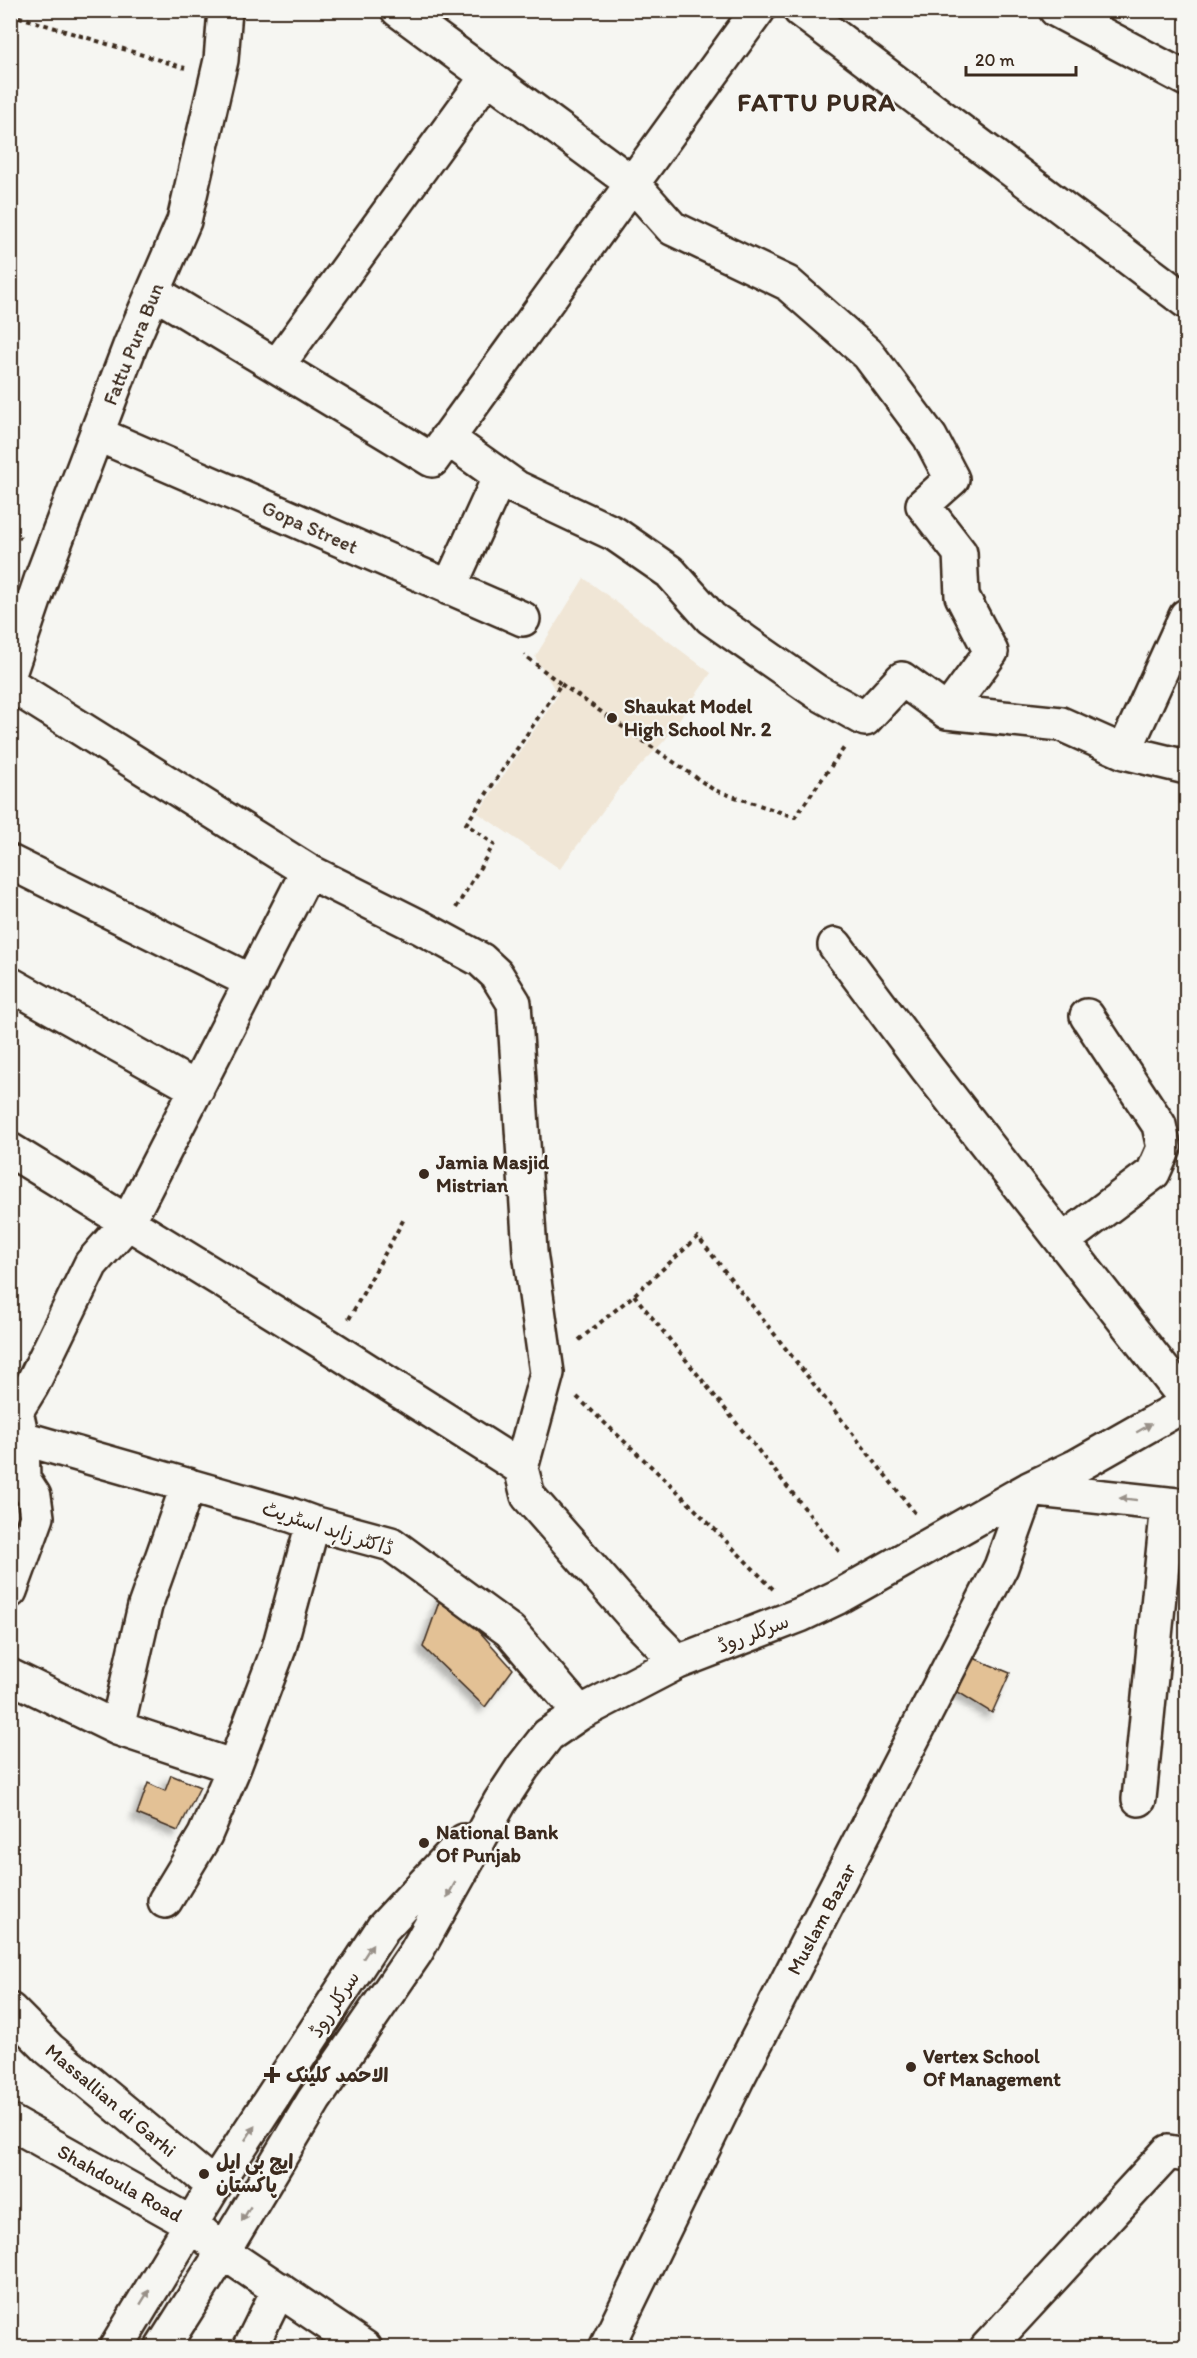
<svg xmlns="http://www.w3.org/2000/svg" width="1197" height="2358" font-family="Itim,'Playpen Sans Arabic',sans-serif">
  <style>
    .built { fill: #f0e6d6 }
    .building { fill: #e3c195; stroke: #3b2a1e; stroke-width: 1.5; filter: url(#shadow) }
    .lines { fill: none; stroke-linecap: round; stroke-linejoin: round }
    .minor-casing { stroke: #3b2a1e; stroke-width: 38 }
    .path { stroke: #3b2a1e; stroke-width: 4; stroke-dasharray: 4.5 4.5; stroke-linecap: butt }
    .minor { stroke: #f6f6f2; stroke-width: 33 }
    .oneway { fill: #989088 }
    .poi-dot { fill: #3b2a1e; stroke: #f6f6f2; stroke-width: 2 }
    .labels { text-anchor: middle; stroke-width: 4.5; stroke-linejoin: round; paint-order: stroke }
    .street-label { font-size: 20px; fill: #3b2a1e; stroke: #f6f6f2 }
    .poi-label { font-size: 20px; font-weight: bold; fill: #3b2a1e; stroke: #f6f6f2; text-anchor: start }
    .district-label { font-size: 26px; font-weight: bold; letter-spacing: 1.5px; fill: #3b2a1e; stroke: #f6f6f2 }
  </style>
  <defs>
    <filter id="shadow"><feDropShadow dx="-5.5" dy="5.5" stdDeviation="3" flood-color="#0004"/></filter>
  </defs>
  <rect width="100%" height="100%" fill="#f6f6f2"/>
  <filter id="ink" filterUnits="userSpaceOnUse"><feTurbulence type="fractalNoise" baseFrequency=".0167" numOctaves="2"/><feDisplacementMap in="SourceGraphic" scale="12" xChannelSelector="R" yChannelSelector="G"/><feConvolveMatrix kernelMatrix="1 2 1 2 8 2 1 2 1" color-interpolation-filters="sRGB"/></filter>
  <g filter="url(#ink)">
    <!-- built -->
    <path class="built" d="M584,578L711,673L665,740L621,786L560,869L478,813L558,695L535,657Z"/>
    <!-- building -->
    <path class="building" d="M443,1591L513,1669L485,1707L423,1647Z
      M971,1657L1010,1673L992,1713L958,1692Z
      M171,1775L200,1787L178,1831L137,1814L148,1783L165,1791Z"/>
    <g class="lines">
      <!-- minor casing -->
      <g class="minor-casing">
        <path id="minor" d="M398,10L632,183L672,228L787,283L868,354L930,437L952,479L923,505L960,553L962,596L991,652L947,712
          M800,10L1186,301
          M1056,10L1186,79
          M154,292L432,460L758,10
          M277,366L487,77
          M97,434L523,619
          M447,438L517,488L615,534L670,572L711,618L817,692L865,719L902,679L947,712L1061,724L1124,752L1186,767
          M449,588L500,476
          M10,671L42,577L130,346L184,221L221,60L225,10
          M10,684L308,871L422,928L481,960L496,974L514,1003L530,1252L547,1373L521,1468L528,1496L636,1619L678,1662
          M1124,752L1186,616
          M10,862L252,982
          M835,945L927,1068L1186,1399
          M10,984L197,1089
          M10,1150L332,1348L521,1468
          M1064,1240L1153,1173L1164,1148L1159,1125L1087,1016
          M22,1438L291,1515L313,1523L391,1544L510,1631L580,1713
          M10,1591L37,1517L34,1496L23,1479L22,1438L16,1411L32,1385L91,1264L128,1222L308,871
          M10,1676L117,1728L234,1767
          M117,1728L145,1606L188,1485
          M1139,1799L1168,1504
          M165,1901L205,1835L234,1767L279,1648L313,1523
          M10,2010L49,2049L214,2186
          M10,2122L192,2224L223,2252L365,2348
          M116,2348L214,2186L383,1928L464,1841
          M162,2348L223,2252L314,2100L416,1952L500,1802L523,1767L548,1735L580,1713L678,1662L800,1615L838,1597L1029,1489L1075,1467L1186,1404
          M250,2348L279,2289
          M606,2348L737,2079L1001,1567L1029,1489L1186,1506
          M987,2348L1168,2152L1186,2155"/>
      </g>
      <!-- path -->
      <path class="path" d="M10,14L185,68
        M10,535L21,538
        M561,684L714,790L795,817L844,748
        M456,908L494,844L466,824L561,684L524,655
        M634,1295L842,1555
        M349,1319L405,1217
        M579,1340L634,1295L698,1237L915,1513
        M577,1397L673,1487L773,1589"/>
      <!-- minor -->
      <use href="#minor" class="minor"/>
    </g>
    <!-- one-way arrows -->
    <defs><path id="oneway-solid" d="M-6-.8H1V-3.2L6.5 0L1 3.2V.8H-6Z" transform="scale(1.5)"/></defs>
    <g class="oneway">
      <use href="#oneway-solid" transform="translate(1144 1428) rotate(-30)"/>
      <use href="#oneway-solid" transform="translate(1128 1499) rotate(-174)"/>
      <use href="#oneway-solid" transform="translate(451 1890) rotate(119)"/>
      <use href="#oneway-solid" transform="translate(368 1951) rotate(-57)"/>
      <use href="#oneway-solid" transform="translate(250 2133) rotate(-56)"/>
      <use href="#oneway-solid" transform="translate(246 2214) rotate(121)"/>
      <use href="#oneway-solid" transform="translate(145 2297) rotate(-58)"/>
    </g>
  </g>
  <!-- markers -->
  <g class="poi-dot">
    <circle cx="612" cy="718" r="6"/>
    <circle cx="424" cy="1174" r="6"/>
    <circle cx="424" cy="1843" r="6"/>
    <circle cx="911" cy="2067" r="6"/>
    <path d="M269 2066h6v6h6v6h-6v6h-6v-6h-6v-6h6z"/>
    <circle cx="204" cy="2174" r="6"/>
  </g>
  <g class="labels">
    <!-- street labels -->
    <g class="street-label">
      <text transform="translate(133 344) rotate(-68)" y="7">Fattu Pura Bun</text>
      <text transform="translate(310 527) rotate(24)" y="7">Gopa Street</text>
      <text transform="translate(328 1528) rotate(18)" y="7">ڈاکٹر زاہد اسٹریٹ</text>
      <text transform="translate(753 1633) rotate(-21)" y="7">سرکلر روڈ</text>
      <text transform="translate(821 1919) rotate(-62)" y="7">Muslam Bazar</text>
      <text transform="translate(334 2004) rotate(-57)" y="7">سرکلر روڈ</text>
      <text transform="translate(111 2100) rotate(40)" y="7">Massallian di Garhi</text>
      <text transform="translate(120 2183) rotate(29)" y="7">Shahdoula Road</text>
    </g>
    <!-- poi labels -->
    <g class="poi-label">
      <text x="624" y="713">Shaukat Model<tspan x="624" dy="23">High School Nr. 2</tspan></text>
      <text x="436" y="1169">Jamia Masjid<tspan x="436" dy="23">Mistrian</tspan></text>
      <text x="436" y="1839">National Bank<tspan x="436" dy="23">Of Punjab</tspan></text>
      <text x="923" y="2063">Vertex School<tspan x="923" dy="23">Of Management</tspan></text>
      <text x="286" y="2082">الاحمد کلینک</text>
      <text x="216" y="2169">ایچ بی ایل<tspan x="216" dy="23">پاکستان</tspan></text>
    </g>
    <!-- district labels -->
    <g class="district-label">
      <text x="817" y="111">FATTU PURA</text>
    </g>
  </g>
  <!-- margin -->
  <rect width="1197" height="2358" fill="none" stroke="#f6f6f2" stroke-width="36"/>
  <rect x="18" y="18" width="1161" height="2322" fill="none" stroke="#3b2a1e" stroke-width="2" filter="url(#ink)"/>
  <!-- scale -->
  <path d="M966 66v9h110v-9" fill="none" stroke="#3b2a1e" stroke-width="3"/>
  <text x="975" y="66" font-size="18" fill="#3b2a1e" stroke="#f6f6f2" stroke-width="4.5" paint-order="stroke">20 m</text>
</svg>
